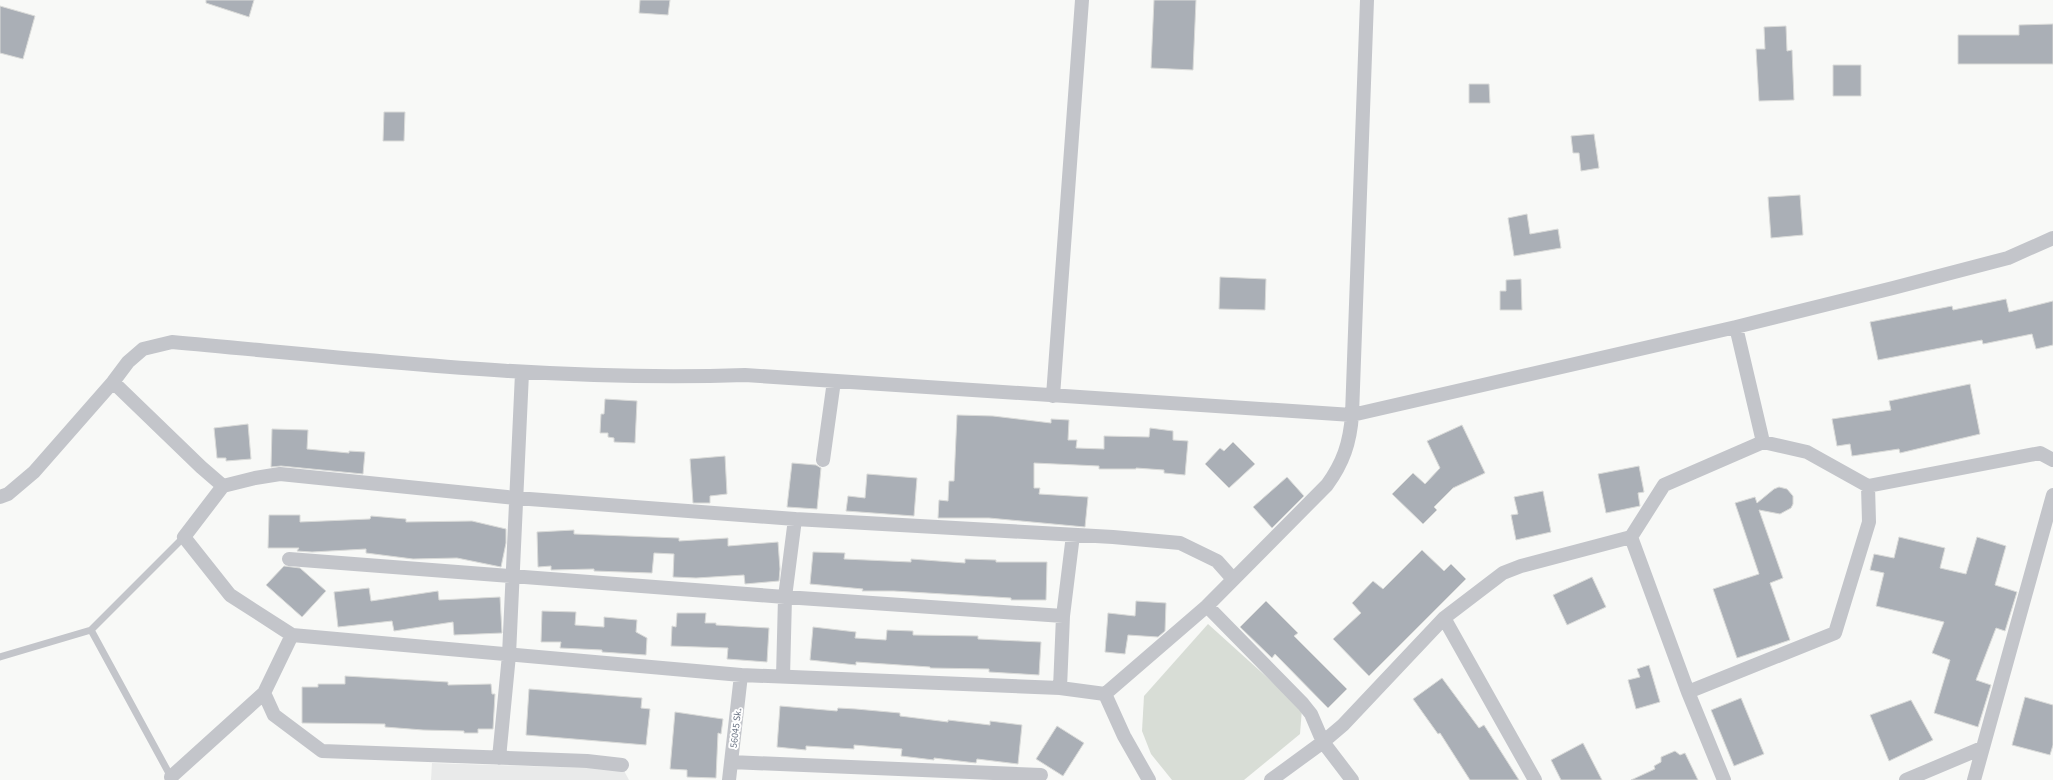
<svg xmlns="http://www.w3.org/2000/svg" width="2053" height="780" font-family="'Source Sans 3',sans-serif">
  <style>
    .built { fill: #e9eaea }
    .green { fill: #d8ddd6 }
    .building { fill: #aaafb6; stroke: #dadbd9 }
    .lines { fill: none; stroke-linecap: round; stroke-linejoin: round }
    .lane { stroke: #c3c5ca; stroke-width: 7 }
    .street { stroke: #c3c5ca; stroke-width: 14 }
    .labels { text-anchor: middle; stroke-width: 4; stroke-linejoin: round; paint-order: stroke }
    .street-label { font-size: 10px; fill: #6b7484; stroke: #fff }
  </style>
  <rect width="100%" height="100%" fill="#f8f9f7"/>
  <!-- built -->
  <path class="built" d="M432,763L623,769L629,780H431Z"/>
  <!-- green -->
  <path class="green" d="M1208,624L1302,709L1300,734L1244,780H1172L1151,754L1142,731L1144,696Z"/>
  <!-- building -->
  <path class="building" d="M206,0H254L249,17L206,3Z
    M640,0H670L668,15L639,13Z
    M1154,0H1196L1193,70L1151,68Z
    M0,6L35,16L23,59L0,53Z
    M2053,24V64H1958V35H2019V25Z
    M1786,26L1787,51L1792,50L1794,100L1759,101L1756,49H1765L1764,27Z
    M1833,65H1861V96H1833Z
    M1469,84H1489L1490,103H1469Z
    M384,112H405L404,141H383Z
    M1594,134L1599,168L1581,171L1579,153H1573L1571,136Z
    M1800,195L1803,235L1771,238L1768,197Z
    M1527,214L1530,234L1558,229L1561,248L1514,256L1508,218Z
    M1220,277L1266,279L1265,310L1219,309Z
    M1521,279L1522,310H1500V291H1506V280Z
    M2006,299L2009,312L2053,301V345L2036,349L2032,334L1983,344L1982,340L1878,360L1870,322L1952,306L1953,310Z
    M1970,384L1980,434L1900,453L1899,449L1852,456L1850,444L1837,446L1832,419L1891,410L1889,401Z
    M605,399L637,401L635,443L614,442V438L608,437V433H600L601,414H604Z
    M957,415L993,416L1051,423V419L1069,420L1068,440H1077L1076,448L1104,449V436L1149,437L1150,428L1173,431V440L1188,441L1185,475L1164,473V470L1136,468V469H1099V466L1034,463V488H1040L1039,494L1088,497L1085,527L989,518H938L939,500L948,501L949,481H954Z
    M248,424L251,459L226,461V458H217L214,428Z
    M1462,425L1485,473L1453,488L1434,507L1437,510L1423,524L1392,494L1413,473L1425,484L1440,468L1427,441Z
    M272,429L308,430L307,449L349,453V451L365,452L363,474L281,466L271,467Z
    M1233,442L1255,464L1229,488L1205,464L1220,448L1224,451Z
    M725,456L727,494L710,496V503H693L690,459Z
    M792,463L816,465L821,468L817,509L787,507Z
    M1639,466L1644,492L1638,493L1640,506L1606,513L1598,474Z
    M867,474L917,478L914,516L846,511L848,496L865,498Z
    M1287,477L1304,496L1272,528L1253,507Z
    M1779,487L1787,489L1793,496V504L1791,508L1780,514L1759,510L1783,578L1770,583L1790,640L1737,658L1713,589L1759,574L1735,503L1755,497L1757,503L1774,489Z
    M1543,491L1551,532L1516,540L1511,515L1518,514L1514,497Z
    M269,515H300V522L370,519L371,516L406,519V522L472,521L506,529V543L501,567L457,558L413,559L366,553V549L312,552L297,551L299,548H268Z
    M574,530V534L679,538V541L728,538V546L778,542L780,569L779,581L745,584L744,575L696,578L673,577L674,554L654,553L652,573L594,571V569L551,570V566L538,567L537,532Z
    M1899,537L1945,548L1940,568L1966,574L1977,537L2006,546L1995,585L2017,592L2005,631L1996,628L1976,680L1991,685L1978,727L1934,713L1950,660L1932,653L1944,622L1876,606L1884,573L1870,570L1874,554L1894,558Z
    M1422,550L1444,571L1451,564L1466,579L1369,676L1333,639L1361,613L1352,603L1373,581L1383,589Z
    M813,552L845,553L844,559L911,562V559L965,563V559L996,560V562H1047L1046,600H1011V598L894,591H862L863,589L810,584Z
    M284,566L300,568L326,591L302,617L266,585Z
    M1592,577L1606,607L1567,625L1553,595Z
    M369,588L371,601L438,591L439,600L500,597L502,633L454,635L453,622L394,631L392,621L338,627L334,592Z
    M1136,601L1166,603L1165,631L1158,637L1128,635L1125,654L1105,652L1108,613L1135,616Z
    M1266,601L1298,633L1294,636L1347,689L1328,708L1275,654L1272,658L1240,627Z
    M542,611L576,612L575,625L604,627V617L637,620L636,632L647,638L646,655L602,652V650L560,648L561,642H541Z
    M677,613H706L705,623H716V625L769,628L767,662L727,659L728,648L671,646L672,626L676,627Z
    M813,627L856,632L855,638L886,640L887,630L913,631V635L978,636V639L1041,642L1039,675L989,672V669L930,668V667L856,662V665L810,660Z
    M1649,665L1660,702L1636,709L1628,680L1640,677L1637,669Z
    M345,676L448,682V685L491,684L492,694H495L493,729H478V733H464V731L423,730L385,727V724L302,723V687H318V684H345Z
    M1442,678L1479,728L1484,725L1519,780H1470L1440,733L1438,734L1413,699Z
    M529,689L642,698L641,708L650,709L646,745L526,735Z
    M2025,697L2053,705V745L2050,755L2012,745Z
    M1741,698L1764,754L1734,766L1711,710Z
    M1911,700L1933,740L1889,761L1870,715Z
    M780,706L837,711L838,708L856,709L900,713V716L948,722V720L990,725V721L1022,725L1018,764L977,759L976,763L934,758V760L901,756L902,749L854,745V749L806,746V750L777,747Z
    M675,712L723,719L721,734L718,733L716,778L687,777V770L670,769Z
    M1057,726L1084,743L1063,776L1036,759Z
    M1583,743L1602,780H1561L1551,760Z
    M1675,751L1680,755L1685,753L1698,780H1631L1655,769L1654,766L1661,762V757Z"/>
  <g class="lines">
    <!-- lane -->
    <path class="lane" d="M91,630L171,777
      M0,657L91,630L184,537"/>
    <!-- street -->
    <path class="street" d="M1736,327L1763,442
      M113,382L201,467L223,486
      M1053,396L1082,0
      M823,460L834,381
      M0,497L8,494L34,472L113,382L128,362L143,349L172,342C362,359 553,382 745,375L1352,415L1367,0
      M1631,537L1688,692L1724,780
      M289,559L785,597L1063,616
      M1207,606L1303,704L1311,714L1323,742L1271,780
      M1444,618L1535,780
      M292,635L264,693L274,715L322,751L587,761L622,765
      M783,677L785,597L795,519
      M1060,688L1063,616L1073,535
      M1688,692L1835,633L1869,522L1868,486
      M1105,694L1060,688L741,675L292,635L230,595L184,537L223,486L255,478L280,474L516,498L795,519L1113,537L1180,543L1217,561L1233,579
      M499,758L509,655L522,373
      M731,762L1041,775
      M171,777L264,693
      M729,780L741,675
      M1149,780L1124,736L1105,694L1207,606L1327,485C1343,463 1350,443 1352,415L1736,327L1893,288L2008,258L2053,238
      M1352,780L1323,742L1343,725L1444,618L1503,573L1521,566L1631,537L1664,485L1763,442L1807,452L1868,486L2040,453L2053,460
      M1906,780L1982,748
      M1974,780L2053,495"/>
  </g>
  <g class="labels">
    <!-- street labels -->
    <g class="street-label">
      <text transform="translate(735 728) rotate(-83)" y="4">56045 Sk.</text>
    </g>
  </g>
</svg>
